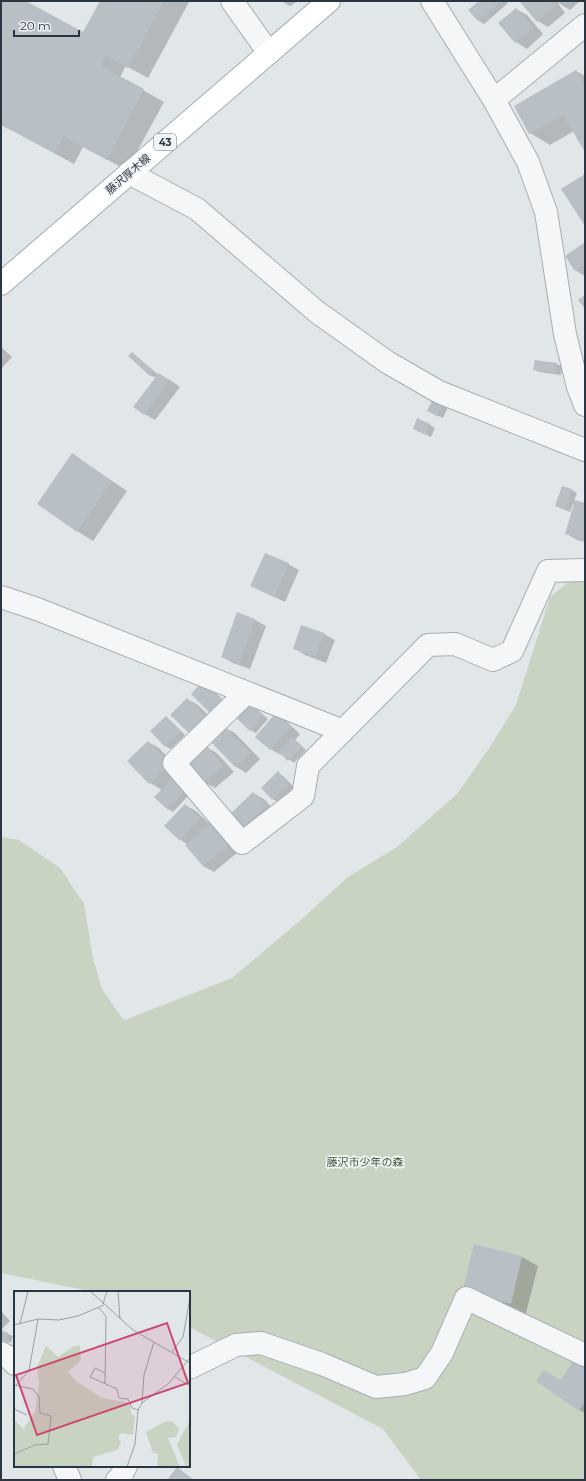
<svg xmlns="http://www.w3.org/2000/svg" width="586" height="1481" font-family="Montserrat,'Noto Sans JP',sans-serif">
  <style>
    .green { fill: #c9d3c2 }
    .shadow { fill: #0003 }
    .building { fill: #b8c0c6 }
    .lines { fill: none; stroke-linecap: round; stroke-linejoin: round }
    .street-casing { stroke: #a6aeb3; stroke-width: 24 }
    .primary-casing { stroke: #a1acb5; stroke-width: 24 }
    .street { stroke: #f4f6f8; stroke-width: 22 }
    .primary { stroke: #fff; stroke-width: 22 }
    .labels { text-anchor: middle; stroke-width: 3.5; stroke-linejoin: round; paint-order: stroke }
    .shield { fill: #f1f4f7; stroke: #666f78; stroke-width: 1 }
    .shield-label { font-size: 10px; font-weight: bold; fill: #2a3641 }
    .street-label { font-size: 11px; fill: #2a3641; stroke: #f1f4f7 }
    .park-label { font-size: 11px; fill: #445c38; stroke: #f1f4f7 }
    .inset-road { fill: none; stroke: #98a0a6; stroke-width: 1 }
    .view { fill: #ca4a72; fill-opacity: 0.15; stroke: #ca4a72; stroke-width: 2 }
    .inset-edge { fill: none; stroke: #2a3641; stroke-width: 2 }
  </style>
  <rect width="100%" height="100%" fill="#e1e6e9"/>
  <!-- green -->
  <path class="green" d="M585,569V1480H421L383,1429L189,1327V1292H94L1,1273V837L19,840L60,868L84,904L93,958L102,989L122,1018L125,1020L232,978L303,918L348,877L397,847L457,794L490,747L516,705L550,597Z"/>
  <!-- shadow -->
  <path class="shadow" d="M1,1H24L83,33L101,1H187L189,2L148,78L126,66L120,77L164,102L127,170L83,147L74,164L1,124Z
    M281,1H298L290,6Z
    M481,1H506L508,3L484,24L479,21L470,10Z
    M523,1H580L570,10L557,2L565,13L548,27L538,21Z
    M516,9L527,15L543,34L527,49L516,42Z
    M576,71L585,76V150L574,131L550,145L530,133Z
    M585,243V276L575,270Z
    M1,347L12,357L1,369Z
    M132,353L159,375L170,380L180,387L155,420L144,414L156,378L150,375Z
    M557,364L562,367L561,375L539,372L534,369Z
    M442,404L448,407L443,418L434,414Z
    M430,425L435,428L431,437L414,429Z
    M72,454L127,491L93,541L77,531Z
    M572,490L577,493L574,501L585,504V542L577,540L566,533L575,504H573L570,512L556,506Z
    M288,564L299,570L285,602L251,586Z
    M237,613L255,620L266,626L250,669L233,663L222,657Z
    M302,626L324,634L335,640L326,663L305,655L294,648Z
    M209,686L228,705L217,717Z
    M187,699L198,705L216,723L190,733Z
    M251,704L268,719L256,733L250,730Z
    M275,715L286,721L300,734L295,740L306,750L294,763L282,754L281,755L270,749Z
    M166,718L171,721L185,735L171,749L165,746Z
    M224,727L235,733L260,759L246,773L235,766Z
    M148,742L159,748L180,770L172,778L178,782L190,794L173,812L168,809L156,797L162,790L150,783Z
    M207,747L218,754L234,772L215,788L204,782Z
    M278,773L283,776L294,787L278,802L273,799Z
    M253,793L264,799L277,813L242,829Z
    M185,805L196,811L211,825L221,831L238,852L214,872L203,866L187,844L179,839Z
    M475,1245L522,1257L538,1266L526,1313L479,1301Z
    M1,1311L10,1321L1,1330Z
    M1,1331L13,1336L11,1343L1,1340Z
    M585,1359V1413L579,1410L544,1371L561,1381Z"/>
  <!-- building -->
  <path class="building" d="M1,1H26L83,32L100,1H164L128,68L106,56L101,66L144,89L107,160L63,136L54,153L1,125Z
    M479,1H502L478,21L468,10Z
    M521,1H550L555,6L537,22L520,2Z
    M516,8L533,27L515,43L498,23Z
    M576,70L585,85V152L563,115L529,134L514,106Z
    M585,174V226L561,189Z
    M585,242V264L575,271L565,256Z
    M585,295V309L578,300Z
    M132,352L154,371L150,376L128,356Z
    M535,360L557,363L556,373L533,370Z
    M159,373L169,380L144,415L133,407Z
    M433,399L443,404L437,416L427,411Z
    M417,418L430,424L426,435L413,429Z
    M72,453L112,481L77,532L37,504Z
    M562,486L572,489L565,510L555,506Z
    M575,500L585,503V540L565,534Z
    M265,553L289,563L274,597L250,586Z
    M237,612L255,619L239,664L221,657Z
    M301,625L324,633L315,657L293,649Z
    M203,681L224,702L211,714L191,694Z
    M187,698L206,716L190,734L170,715Z
    M246,700L263,715L250,731L233,715Z
    M275,714L290,727L270,750L255,737Z
    M166,716L181,732L165,747L150,731Z
    M224,726L250,753L235,767L209,740Z
    M292,737L302,746L288,761L279,752Z
    M148,741L170,764L149,784L127,761Z
    M207,746L223,766L204,782L187,763Z
    M278,771L289,784L272,800L261,788Z
    M173,778L186,790L167,809L154,797Z
    M253,792L266,806L241,830L228,816Z
    M185,804L200,818L179,840L164,826Z
    M210,824L228,845L203,866L185,845Z
    M474,1244L522,1256L511,1304L462,1293Z
    M1,1330L8,1333L5,1341L1,1339Z
    M578,1354L585,1359V1401L579,1411L536,1381L544,1370L560,1381Z
    M177,1467L194,1480H167Z"/>
  <g class="lines">
    <!-- street casing -->
    <g class="street-casing">
      <path id="street" d="M232,1L269,53
        M432,1L494,100L528,162L546,212L565,334L578,387L585,405
        M494,100L585,25
        M129,173L197,209L317,312L387,362L439,392L585,450
        M1,597L37,609L343,731
        M246,693L174,763L242,843L303,796L308,766L428,645L455,644L493,660L512,651L548,571L585,570
        M1,1353L7,1356L15,1364
        M189,1368L236,1345L261,1343L322,1364L376,1387L405,1384L425,1378L442,1353L466,1298L585,1355
        M64,1466L70,1480
        M117,1480L121,1476L126,1466"/>
    </g>
    <!-- primary casing -->
    <g class="primary-casing">
      <path id="primary" d="M1,284L329,1"/>
    </g>
    <!-- street -->
    <use href="#street" class="street"/>
    <!-- primary -->
    <use href="#primary" class="primary"/>
  </g>
  <g class="labels">
    <!-- shield labels -->
    <rect class="shield" x="154" y="134" width="22" height="16" rx="3"/>
    <g class="shield-label">
      <text x="165" y="146">43</text>
    </g>
    <!-- street labels -->
    <g class="street-label">
      <text transform="translate(128 174) rotate(-41)" y="4">藤沢厚木線</text>
    </g>
    <!-- park labels -->
    <g class="park-label">
      <text x="365" y="1166">藤沢市少年の森</text>
    </g>
  </g>
  <!-- overview -->
  <g transform="translate(14 1291)">
    <rect width="176" height="176" fill="#e1e6e9"/>
    <path d="M32,55L44,66L60,55H66L67,69L54,81L62,90L88,107L116,112L117,123L121,125L119,144L107,142L104,146L107,152L103,159L79,166L78,176H0V129L13,141L10,137L21,121L25,92L23,76ZM176,129V176H172L163,153ZM158,130L165,138L162,146L154,147L166,176H143L144,163L139,162L132,141L150,131Z" fill="#c9d3c2"/>
    <path class="inset-road" d="M76,0L119,39L176,72M104,0L106,28M89,13L93,0M84,16L92,25L91,93M6,33L14,0M0,34L24,28L45,29L64,25L90,14M158,61L169,46L176,7M91,82L81,77L76,86L103,98L105,107L114,108L118,117L124,119M161,86L176,95M0,94L19,98L25,106L26,122L37,125L34,153L21,154L0,163M2,94L15,80L24,28M128,112L130,84L140,51M0,118L13,124M113,176L121,153L124,119L128,112L155,92L176,67"/>
    <path class="view" d="M153,32L174,92L23,144L2,84Z"/>
    <rect width="176" height="176" class="inset-edge"/>
  </g>
  <!-- border -->
  <rect width="586" height="1481" fill="none" stroke="#2a3641" stroke-width="4"/>
  <!-- scale -->
  <path d="M14 30v6h65v-6" fill="none" stroke="#2a3641" stroke-width="2"/>
  <text x="20" y="30" font-size="12" fill="#2a3641" stroke="#f1f4f7" stroke-width="3" paint-order="stroke">20 m</text>
</svg>
